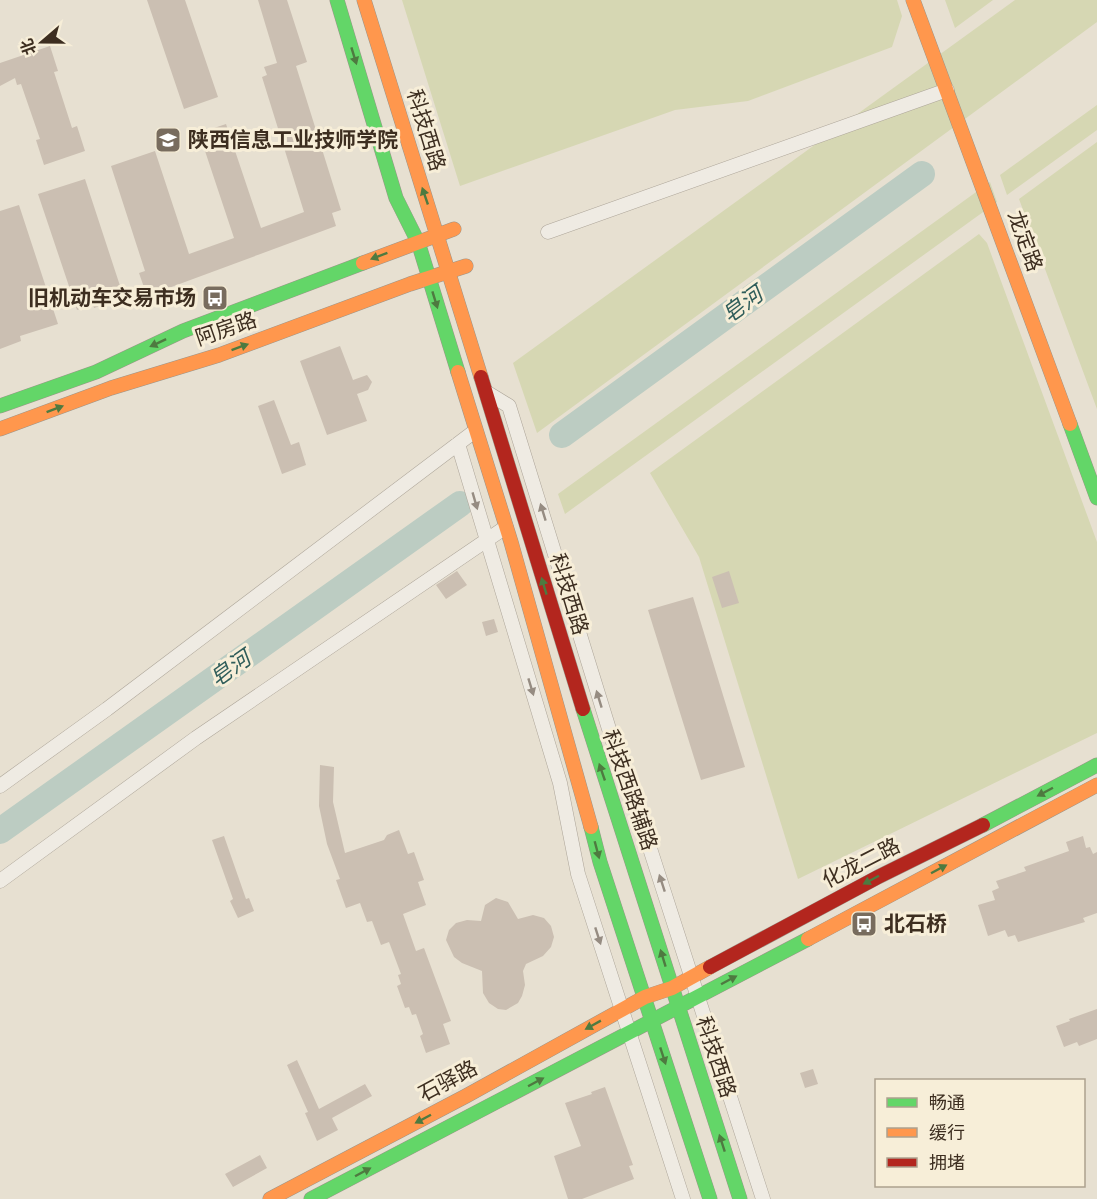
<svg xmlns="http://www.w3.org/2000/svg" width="1097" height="1199" font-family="'PT Serif','Noto Sans SC',serif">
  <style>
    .green { fill: #d6d7b3 }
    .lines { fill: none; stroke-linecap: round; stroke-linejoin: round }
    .river { stroke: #bcccc2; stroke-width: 26 }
    .building { fill: #cbbfb2 }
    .street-casing { stroke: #ada599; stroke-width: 15 }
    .fast-casing { stroke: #9c958a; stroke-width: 15 }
    .slow-casing { stroke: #9c958a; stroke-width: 15 }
    .jam-casing { stroke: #9c958a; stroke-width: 15 }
    .street { stroke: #efebe3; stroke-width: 14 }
    .fast { stroke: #63d668; stroke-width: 14 }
    .slow { stroke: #ff974d; stroke-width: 14 }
    .jam { stroke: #b3261e; stroke-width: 14 }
    .oneway { fill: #4e7a40 }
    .oneway2 { fill: #968c82 }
    .labels { text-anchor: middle; stroke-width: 6; stroke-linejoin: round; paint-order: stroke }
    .street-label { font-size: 21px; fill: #3d2e20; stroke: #f7eed8 }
    .poi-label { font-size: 21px; font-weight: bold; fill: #3d2e20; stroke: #f7eed8; text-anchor: start }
    .water-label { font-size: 22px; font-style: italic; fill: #2f5d5a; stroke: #f7eed8 }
  </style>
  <rect width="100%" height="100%" fill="#e7e0d1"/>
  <!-- green -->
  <path class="green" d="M402,0H897L902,16L892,47L748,101L675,110L460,186Z
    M945,0H993L955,28Z
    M1015,0H1097V22L537,433L513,363Z
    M1097,105V130L1007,195L1000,175Z
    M1097,142V409L1019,199Z
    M990,182L997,202L565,514L558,494Z
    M979,234L987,243L1097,542V733L798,879L699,557L650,473Z"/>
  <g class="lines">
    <!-- river -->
    <path class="river" d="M562,435L922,174
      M0,831L460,504"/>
  </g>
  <!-- building -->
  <path class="building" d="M147,0H185L218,97L184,109Z
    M258,0H287L307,62L296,66L341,210L332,213L336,226L147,296L139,273L145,271L111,166L155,151L189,254L234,238L199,133L226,124L261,228L304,212L262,77L267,75L264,67L277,63Z
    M50,46L58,71L54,72L72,128L77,126L85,151L44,165L36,140L40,139L21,84L17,85L15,78L0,86V63Z
    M85,179L124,298L94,308L93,305L77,310L38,194Z
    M19,205L58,324L20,336L21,341L0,349V211Z
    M340,346L353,380L367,375L372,382L368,390L357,394L367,421L327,435L300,361Z
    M274,400L291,445L299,442L306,465L282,474L258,406Z
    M457,571L467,585L446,599L436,585Z
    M729,571L739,603L722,608L712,577Z
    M693,597L745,767L701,780L648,610Z
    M494,619L498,632L486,636L482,622Z
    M320,765L334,767L333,802L345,853L384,840L387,835L399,830L408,854L414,852L424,880L418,882L426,905L403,914L416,951L424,948L451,1021L443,1024L450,1044L426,1053L420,1036L423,1034L416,1014L412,1015L409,1007L405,1008L397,986L401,984L398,975L401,974L389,942L381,945L372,921L367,922L360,903L346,908L336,880L340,879L327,844L319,806Z
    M224,836L246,899L249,898L254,911L238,918L230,901L233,899L212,840Z
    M1083,836L1086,848L1090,847L1093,854L1097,852V913L1083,918L1085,922L1018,942L1015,935L1008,937L1005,930L988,936L978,905L995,900L992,891L999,888L996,881L1026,871L1024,867L1069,851L1066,842Z
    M496,898L508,902L518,919L533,915L544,918L551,926L554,937L551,947L543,956L526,964L523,971L525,985L522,996L518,1003L506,1010L498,1009L489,1003L483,993L482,971L462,963L454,957L446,940L449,930L456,923L467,920L481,921L485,905Z
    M1097,1009V1039L1079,1046L1077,1042L1064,1047L1056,1026L1070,1021L1069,1019Z
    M297,1060L319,1109L365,1084L372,1096L332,1118L338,1130L317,1141L305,1113L308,1112L287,1065Z
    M813,1069L818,1084L805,1088L800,1073Z
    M605,1087L633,1165L629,1166L634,1179L582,1199H568L554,1156L581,1146L565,1103L592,1094L591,1092Z
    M260,1155L267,1168L233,1187L225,1174Z"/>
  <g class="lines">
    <!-- street casing -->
    <g class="street-casing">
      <path id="street" d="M548,232L947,90
        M486,392L509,406L618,758L635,802L763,1199
        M458,444L560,783L578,874L683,1199
        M0,786L107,709L475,431
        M0,881L196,738L506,527"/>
    </g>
    <!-- fast casing -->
    <g class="fast-casing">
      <path id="fast" d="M337,0L396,198L418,242L458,372
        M0,406L96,372L183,331L363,263
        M1070,424L1097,498
        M583,709L740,1199
        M983,825L1097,765
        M591,827L600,862L710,1199
        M311,1199L808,939"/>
    </g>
    <!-- slow casing -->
    <g class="slow-casing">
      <path id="slow" d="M364,0L481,377
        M913,0L1070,424
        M363,263L454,229
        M458,372L511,542L591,827
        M0,429L111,388L219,355L410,284L466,266
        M808,939L1097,785
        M270,1199L466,1096L645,997L672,988L710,967"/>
    </g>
    <!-- jam casing -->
    <g class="jam-casing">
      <path id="jam" d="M481,377L583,709
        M710,967L878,877L983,825"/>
    </g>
    <!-- street -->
    <use href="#street" class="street"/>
    <!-- fast -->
    <use href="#fast" class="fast"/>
    <!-- slow -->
    <use href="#slow" class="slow"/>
    <!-- jam -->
    <use href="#jam" class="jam"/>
  </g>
  <!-- one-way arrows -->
  <defs><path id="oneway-solid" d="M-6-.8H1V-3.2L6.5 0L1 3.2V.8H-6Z" transform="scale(1.5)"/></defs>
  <g class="oneway">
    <use href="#oneway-solid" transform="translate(354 56) rotate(73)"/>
    <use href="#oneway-solid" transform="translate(425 196) rotate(-109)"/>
    <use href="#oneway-solid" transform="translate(379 256) rotate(159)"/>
    <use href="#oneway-solid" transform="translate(435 300) rotate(73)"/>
    <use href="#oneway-solid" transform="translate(158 343) rotate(155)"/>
    <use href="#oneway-solid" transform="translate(240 347) rotate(-20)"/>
    <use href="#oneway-solid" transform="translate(55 409) rotate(-21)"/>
    <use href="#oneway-solid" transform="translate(544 586) rotate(-107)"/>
    <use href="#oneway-solid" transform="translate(602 772) rotate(-109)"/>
    <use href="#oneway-solid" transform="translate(1045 792) rotate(152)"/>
    <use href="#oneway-solid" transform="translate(597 850) rotate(75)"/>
    <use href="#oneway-solid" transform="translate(939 869) rotate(-28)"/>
    <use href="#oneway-solid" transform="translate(871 880) rotate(152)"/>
    <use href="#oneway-solid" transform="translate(663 958) rotate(-107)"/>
    <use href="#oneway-solid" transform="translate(729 980) rotate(-28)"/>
    <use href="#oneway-solid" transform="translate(593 1025) rotate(151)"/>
    <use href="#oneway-solid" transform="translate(663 1056) rotate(72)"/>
    <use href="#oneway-solid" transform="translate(536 1082) rotate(-28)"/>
    <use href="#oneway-solid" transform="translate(423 1119) rotate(152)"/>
    <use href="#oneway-solid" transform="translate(722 1143) rotate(-108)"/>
    <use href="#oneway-solid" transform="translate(363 1172) rotate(-28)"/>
  </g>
  <g class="oneway2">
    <use href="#oneway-solid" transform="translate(475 501) rotate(74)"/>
    <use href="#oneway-solid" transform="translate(543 512) rotate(-107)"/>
    <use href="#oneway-solid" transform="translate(531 687) rotate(73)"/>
    <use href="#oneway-solid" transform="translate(599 699) rotate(-107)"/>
    <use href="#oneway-solid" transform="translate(662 883) rotate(-108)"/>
    <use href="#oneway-solid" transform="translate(598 936) rotate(72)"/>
  </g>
  <!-- icons -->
  <defs>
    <g id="university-square" transform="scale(1.35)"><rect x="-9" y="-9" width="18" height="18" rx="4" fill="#786c5e" stroke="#f7eed8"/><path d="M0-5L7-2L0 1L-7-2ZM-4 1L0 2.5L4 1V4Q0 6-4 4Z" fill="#fff"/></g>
    <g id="bus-square" transform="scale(1.35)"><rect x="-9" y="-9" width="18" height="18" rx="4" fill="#786c5e" stroke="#f7eed8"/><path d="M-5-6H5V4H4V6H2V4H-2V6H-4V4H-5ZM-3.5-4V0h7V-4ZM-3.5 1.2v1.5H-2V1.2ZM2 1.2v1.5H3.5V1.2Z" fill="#fff"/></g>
  </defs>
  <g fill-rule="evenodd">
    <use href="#university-square" x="168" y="140"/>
    <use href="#bus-square" x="215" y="298"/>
    <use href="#bus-square" x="864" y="924"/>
  </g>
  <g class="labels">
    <!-- street labels -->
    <g class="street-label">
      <text transform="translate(426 130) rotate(73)" y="7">科技西路</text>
      <text transform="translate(1025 241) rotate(70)" y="7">龙定路</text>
      <text transform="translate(226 329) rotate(-19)" y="7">阿房路</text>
      <text transform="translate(569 594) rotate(73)" y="7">科技西路</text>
      <text transform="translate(630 790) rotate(71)" y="7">科技西路辅路</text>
      <text transform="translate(861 863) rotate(-27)" y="7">化龙二路</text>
      <text transform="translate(716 1057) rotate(72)" y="7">科技西路</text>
      <text transform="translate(448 1081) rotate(-28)" y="7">石驿路</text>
    </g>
    <!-- poi labels -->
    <g class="poi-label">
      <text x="188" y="147">陕西信息工业技师学院</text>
      <text x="196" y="305" text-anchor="end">旧机动车交易市场</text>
      <text x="884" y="931">北石桥</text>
    </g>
    <!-- water labels -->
    <g class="water-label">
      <text transform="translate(742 304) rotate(-36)" y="8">皂河</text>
      <text transform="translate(230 668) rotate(-35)" y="8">皂河</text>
    </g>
  </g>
  <!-- legend -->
  <rect x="875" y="1079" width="210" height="108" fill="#f7eed8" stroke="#ada18e" stroke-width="1.5"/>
  <rect x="887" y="1098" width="30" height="9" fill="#63d668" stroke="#ada18e" stroke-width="1.5"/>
  <text x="929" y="1109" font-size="18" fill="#3d2e20">畅通</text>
  <rect x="887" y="1128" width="30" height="9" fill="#ff974d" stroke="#ada18e" stroke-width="1.5"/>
  <text x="929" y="1139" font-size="18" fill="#3d2e20">缓行</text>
  <rect x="887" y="1158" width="30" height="9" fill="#b3261e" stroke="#ada18e" stroke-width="1.5"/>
  <text x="929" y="1169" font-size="18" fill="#3d2e20">拥堵</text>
  <!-- north arrow -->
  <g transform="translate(42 42) rotate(250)" stroke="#f7eed8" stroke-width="4.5" paint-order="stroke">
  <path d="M0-4.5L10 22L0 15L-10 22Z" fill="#3d2e20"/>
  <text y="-9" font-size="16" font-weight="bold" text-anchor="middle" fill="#3d2e20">北</text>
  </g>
</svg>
